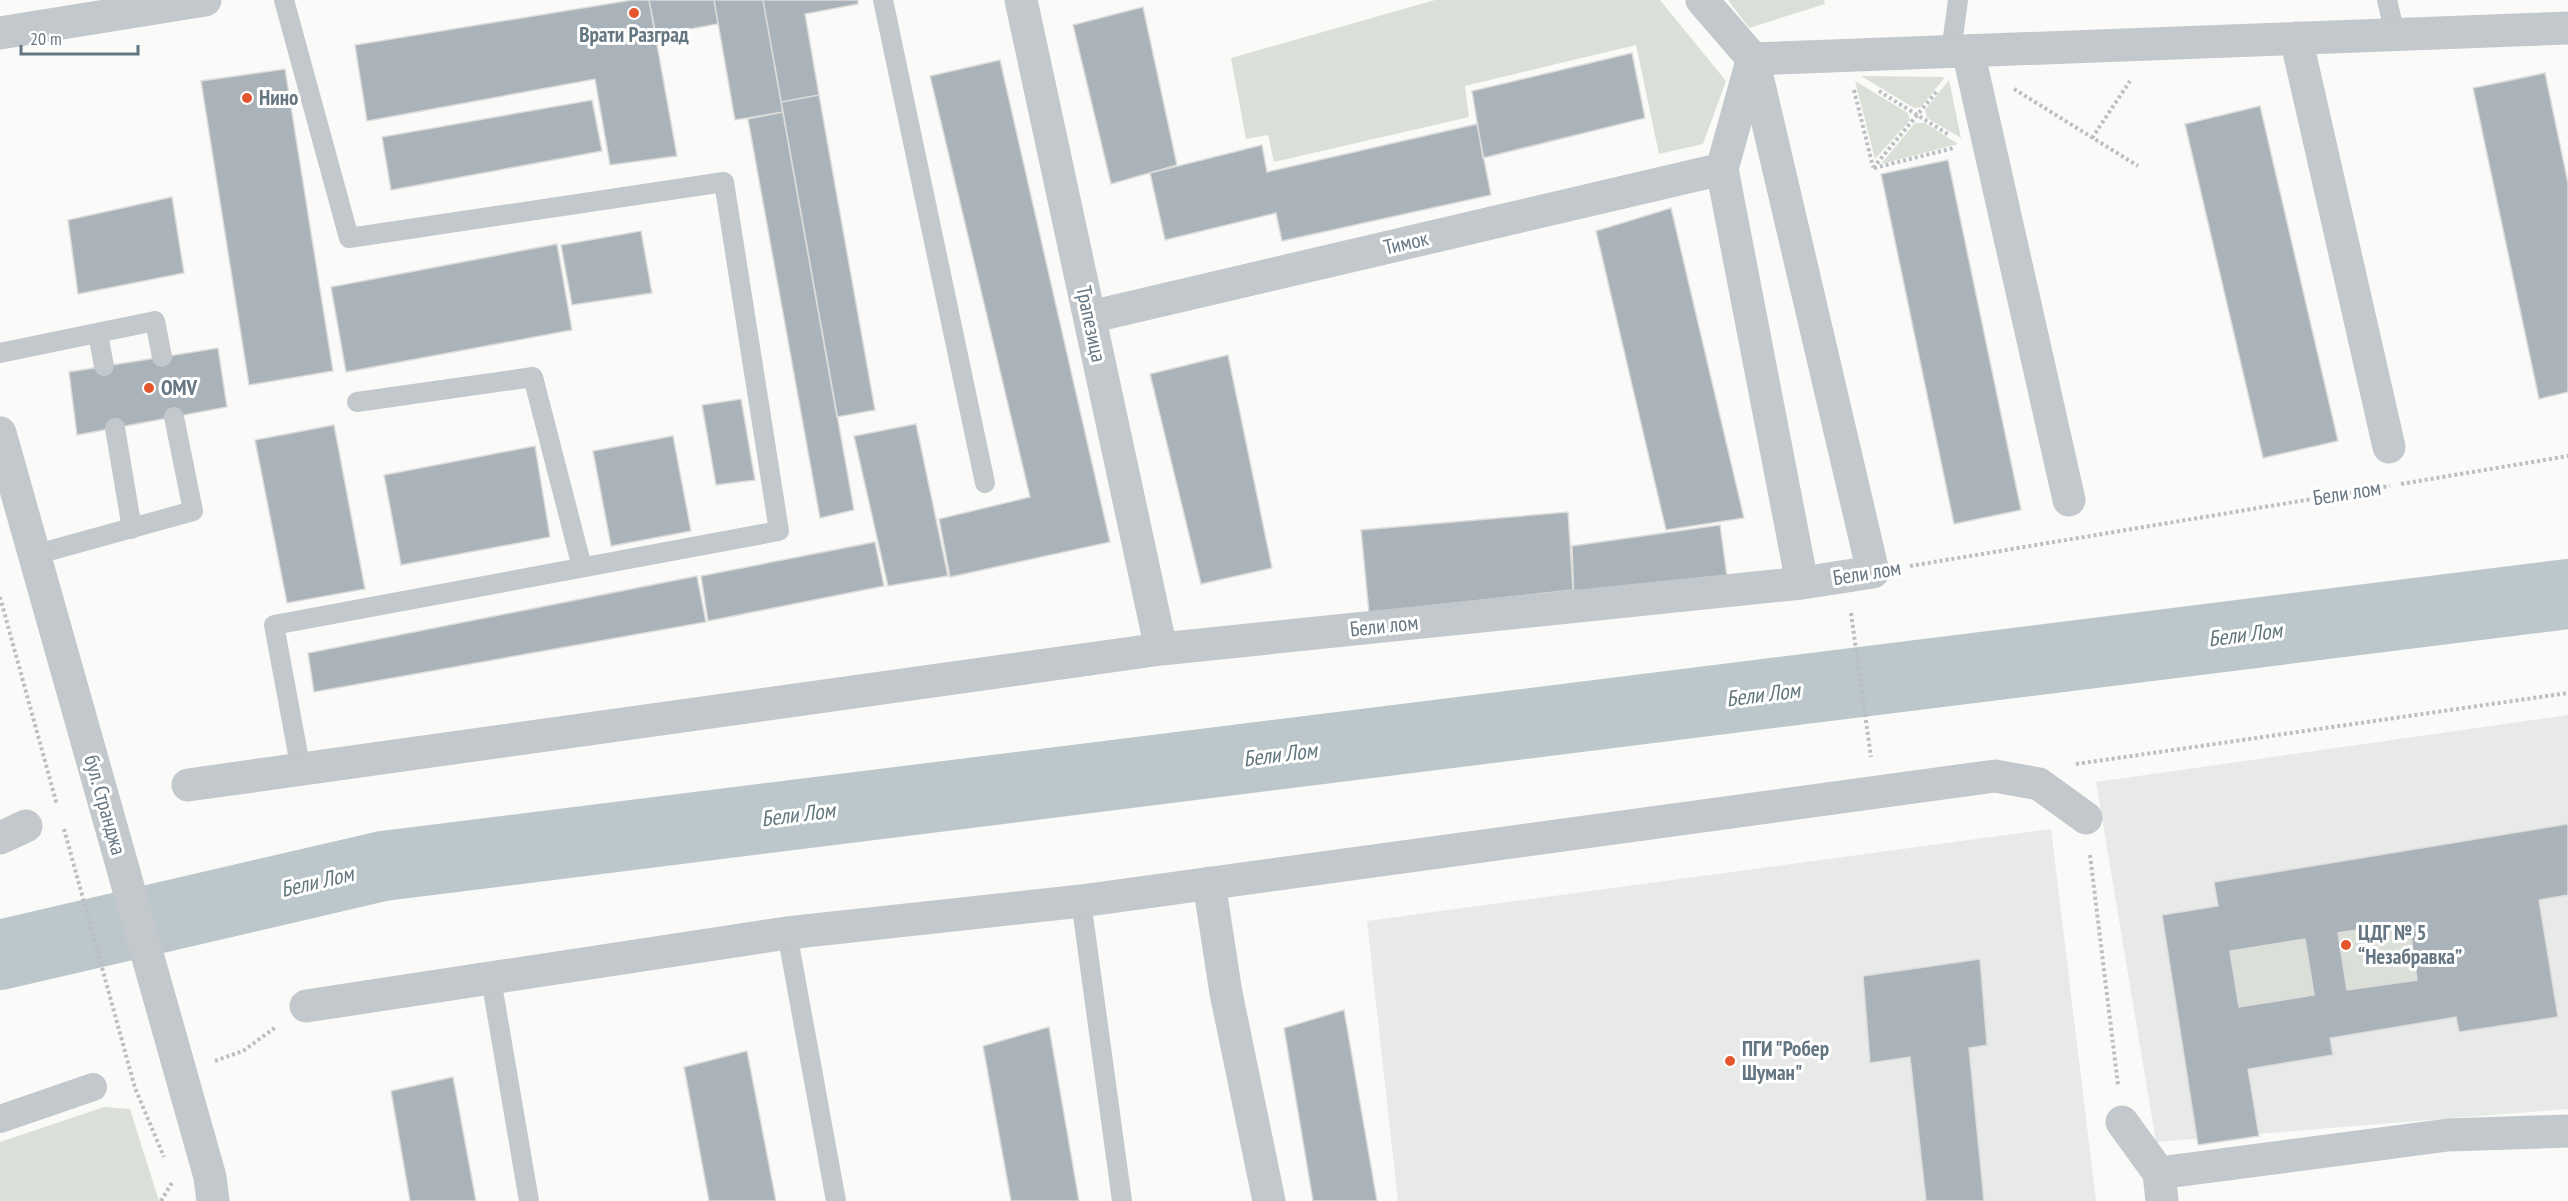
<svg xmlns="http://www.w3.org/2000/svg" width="2568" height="1201" font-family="'PT Sans Narrow',sans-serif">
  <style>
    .built { fill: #e8e9e9 }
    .green { fill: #dadfd7 }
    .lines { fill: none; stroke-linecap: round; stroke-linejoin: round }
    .river { stroke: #bbc7cb; stroke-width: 70 }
    .building { fill: #aab3b9; stroke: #dcdcda; stroke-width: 1.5; fill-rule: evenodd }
    .path { stroke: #bbbfc2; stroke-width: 4; stroke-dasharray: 3 3; stroke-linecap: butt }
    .service { stroke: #c3c8cc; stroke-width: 20 }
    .pedestrian { stroke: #c3c8cc; stroke-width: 28 }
    .minor { stroke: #c3c8cc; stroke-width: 33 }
    .tertiary { stroke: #c3c8cc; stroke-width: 33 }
    .poi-dot { fill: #e4572e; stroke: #fff; stroke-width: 2 }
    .labels { text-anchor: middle; stroke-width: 6; stroke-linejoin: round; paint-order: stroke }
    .poi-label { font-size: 21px; font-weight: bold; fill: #657683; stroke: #fff; text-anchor: start }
    .street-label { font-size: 21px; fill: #657683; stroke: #fff }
    .water-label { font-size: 22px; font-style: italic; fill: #60757c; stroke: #fff }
  </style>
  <rect width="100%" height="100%" fill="#fafaf8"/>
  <!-- built -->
  <path class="built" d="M2568,715V1109L2156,1142L2096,782Z
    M2051,829L2096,1201H1398L1367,921Z"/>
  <!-- green -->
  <path class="green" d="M1435,0H1660L1726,81L1703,144L1659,154L1636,45L1465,86L1469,117L1274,162L1268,135L1246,139L1231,58Z
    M1728,0H1824L1825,4L1749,28Z
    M1861,76L1945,77L1921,107L1914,108Z
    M1949,80L1961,138L1927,118L1925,110Z
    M1855,81L1908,113L1910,120L1875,159Z
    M1915,123H1925L1958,144L1881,164Z
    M2409,922L2417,980L2347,990L2338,933Z
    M2305,939L2314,995L2239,1007L2230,951Z
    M104,1107L130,1109L159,1201H0V1142Z"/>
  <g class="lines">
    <!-- river -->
    <path class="river" d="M0,955L383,866L2568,594"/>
  </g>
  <!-- building -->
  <path class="building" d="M632,0H649L677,156L610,165L595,79L367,121L355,45Z
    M649,0H714L718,24L656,35Z
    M714,0H763L783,112L735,120Z
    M763,0H858V4L805,14L819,95L781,102Z
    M1143,7L1177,165L1111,184L1073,25Z
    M1632,53L1645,118L1483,158L1472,91Z
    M1000,60L1110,542L950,577L939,519L1030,497L930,76Z
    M285,69L333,371L249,385L201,81Z
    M2545,73L2568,183V392L2539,399L2473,88Z
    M819,95L875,410L837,417L781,102Z
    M592,100L602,151L391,190L382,137Z
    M2260,106L2338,441L2263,458L2185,124Z
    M783,112L854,510L820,518L748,119Z
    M1477,124L1491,195L1282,241L1276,213L1165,240L1150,173L1262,145L1267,172Z
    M1948,160L2021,510L1954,524L1881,174Z
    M172,197L184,273L78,294L68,220Z
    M1671,208L1744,518L1666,530L1596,231Z
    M641,231L652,293L572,305L561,245Z
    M557,244L572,330L346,372L331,287Z
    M218,348L227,407L77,435L69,372Z
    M1228,355L1272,568L1201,584L1150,374Z
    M741,399L755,480L716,485L702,405Z
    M916,424L948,576L888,586L854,436Z
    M334,425L365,589L287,603L255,440Z
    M673,436L691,531L611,546L593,451Z
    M535,446L550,537L401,565L384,475Z
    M1568,512L1573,590L1369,613L1361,530Z
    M1720,525L1728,584L1574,603L1572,546Z
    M875,542L884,586L708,621L701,576Z
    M697,576L706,622L314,692L308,653Z
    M2568,824V895L2539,900L2558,1017L2459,1032L2456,1017L2330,1038L2333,1055L2248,1069L2259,1136L2198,1145L2162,915L2218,906L2214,882ZM2409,922L2417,980L2347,990L2338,933ZM2305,939L2314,995L2239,1007L2230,951Z
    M1980,959L1987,1045L1969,1048L1984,1201H1926L1910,1057L1870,1063L1863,976Z
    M1344,1010L1377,1201H1313L1284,1028Z
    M1049,1027L1079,1201H1011L983,1046Z
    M747,1051L776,1201H709L684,1067Z
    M453,1077L476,1201H410L391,1091Z"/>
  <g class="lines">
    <!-- path -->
    <path class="path" d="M2014,89L2138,166
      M1854,90L1873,167
      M1879,91L1949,135
      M2092,138L2130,81
      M1873,168L1938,90
      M1874,168L1954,148
      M2401,484L2568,456
      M1910,566L2390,486
      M0,597L57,805
      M1851,613L1871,757
      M2076,764L2568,693
      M64,829L135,1088L164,1157
      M2090,855L2118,1085
      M215,1061L243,1051L276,1027
      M161,1201L173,1181"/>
    <!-- service -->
    <path class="service" d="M284,0L349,238L724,182L779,531L274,625L301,770
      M883,0L985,483
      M2387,0L2395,34
      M1951,52L1958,0
      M98,334L104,366
      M0,353L155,321L162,357
      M357,402L533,377L582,567
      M115,428L132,529
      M34,555L193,511L174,417
      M1081,901L1122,1201
      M787,933L836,1201
      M491,979L529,1201"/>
    <!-- pedestrian -->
    <path class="pedestrian" d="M0,1119L93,1087"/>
    <!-- minor -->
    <path class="minor" d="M1021,0L1161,649
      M1702,0L1753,59L2568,28
      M0,33L205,0
      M2296,38L2389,447
      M1968,51L2069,500
      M1752,61L1722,169L1802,583
      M1090,317L1722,169
      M188,785L1161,649L1802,583L1873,572L1753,59
      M0,838L26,826
      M1209,883L1226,993L1269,1201
      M306,1006L787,933L1081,901L1995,776L2039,784L2086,818
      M2122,1122L2159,1173L2162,1201
      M2159,1173L2448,1135L2568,1131"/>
    <!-- tertiary -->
    <path class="tertiary" d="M0,433L210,1177L213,1201"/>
  </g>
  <!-- markers -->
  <g class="poi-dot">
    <circle cx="634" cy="13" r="6"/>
    <circle cx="247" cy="98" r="6"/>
    <circle cx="149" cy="388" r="6"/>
    <circle cx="2346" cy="945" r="6"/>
    <circle cx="1730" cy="1061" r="6"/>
  </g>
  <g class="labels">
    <!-- poi labels -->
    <g class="poi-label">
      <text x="634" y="42" text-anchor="middle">Врати Разград</text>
      <text x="259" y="105">Нино</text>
      <text x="161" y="395">OMV</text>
      <text x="2358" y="940">ЦДГ № 5<tspan x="2358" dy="24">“Незабравка”</tspan></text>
      <text x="1742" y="1056">ПГИ "Робер<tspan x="1742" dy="24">Шуман"</tspan></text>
    </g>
    <!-- street labels -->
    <g class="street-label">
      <text transform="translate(1406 243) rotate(-13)" y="7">Тимок</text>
      <text transform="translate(1091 324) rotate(78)" y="7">Трапезица</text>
      <text transform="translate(2347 493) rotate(-9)" y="7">Бели лом</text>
      <text transform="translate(1867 573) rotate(-9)" y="7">Бели лом</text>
      <text transform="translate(1384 626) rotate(-6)" y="7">Бели лом</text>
      <text transform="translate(105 805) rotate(74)" y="7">бул. Странджа</text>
    </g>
    <!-- water labels -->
    <g class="water-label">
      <text transform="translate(2245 634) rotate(-7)" y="8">Бели Лом</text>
      <text transform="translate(1763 694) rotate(-7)" y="8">Бели Лом</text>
      <text transform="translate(1280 754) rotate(-7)" y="8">Бели Лом</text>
      <text transform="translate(798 814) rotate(-7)" y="8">Бели Лом</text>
      <text transform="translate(317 881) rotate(-13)" y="8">Бели Лом</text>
    </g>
  </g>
  <!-- scale -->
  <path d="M21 45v9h117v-9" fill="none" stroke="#657683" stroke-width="3"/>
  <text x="30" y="45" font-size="18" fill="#657683" stroke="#ffffff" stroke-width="4.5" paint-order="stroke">20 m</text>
</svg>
